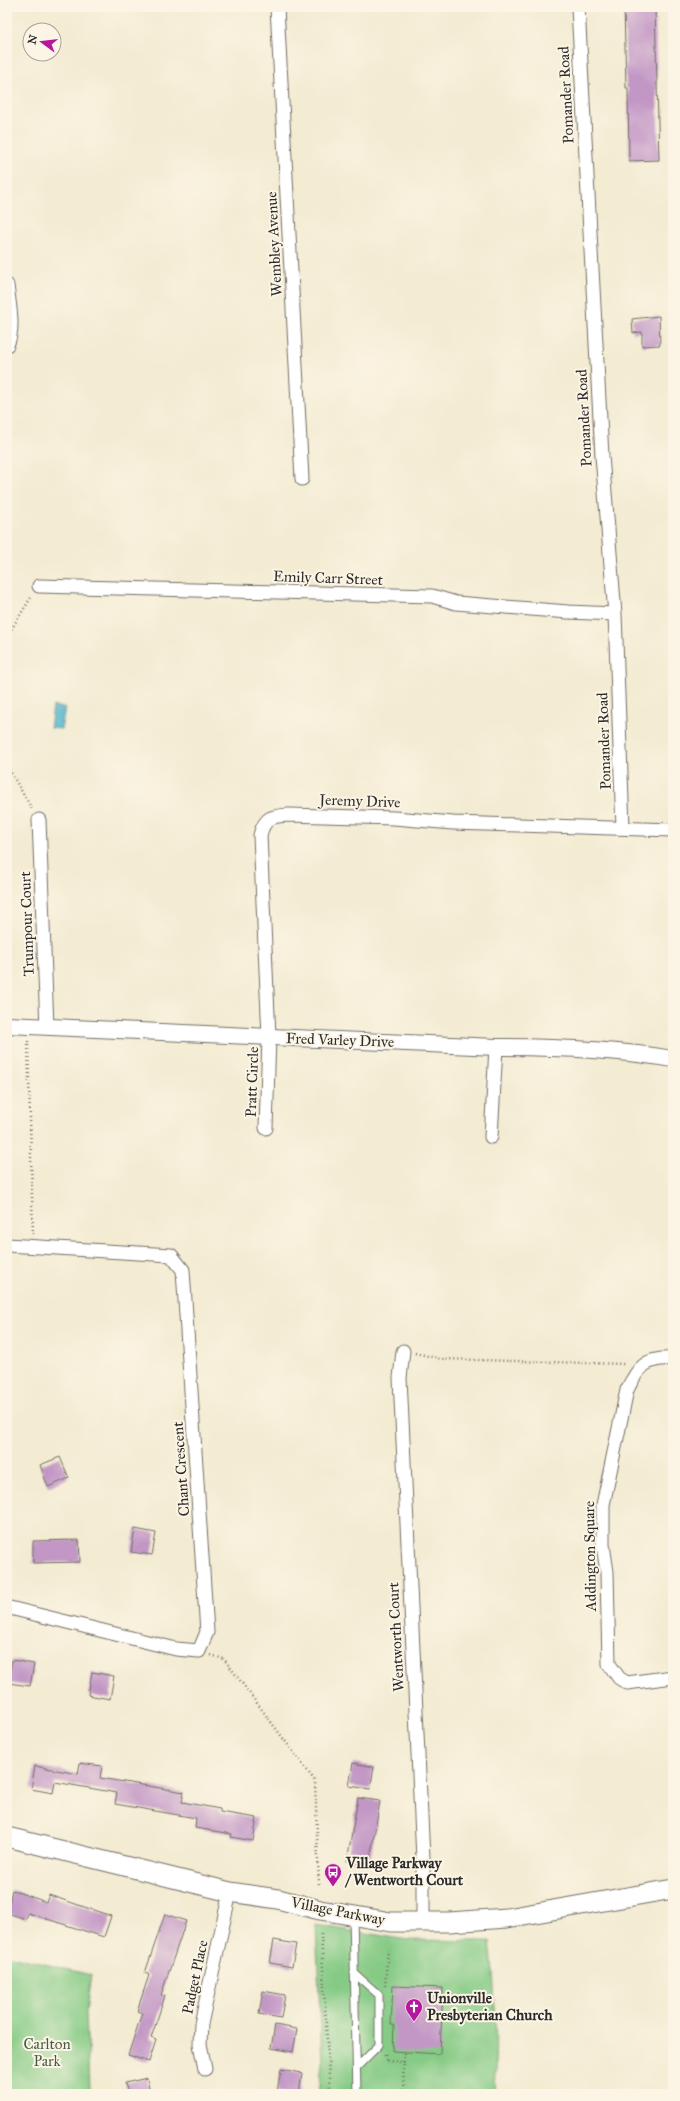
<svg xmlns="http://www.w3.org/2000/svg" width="680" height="2101" font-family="'IM FELL Great Primer',serif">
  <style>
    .green { fill: #85ca85; stroke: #587a58 }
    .water { fill: #4bb3c9; stroke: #3b6f7a }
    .building { fill: #c297c6 }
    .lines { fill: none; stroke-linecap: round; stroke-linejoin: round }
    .service-casing { stroke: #716e65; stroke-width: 9 }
    .minor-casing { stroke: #716e65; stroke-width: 15 }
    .tertiary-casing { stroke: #716e65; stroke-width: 18 }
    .secondary-casing { stroke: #716e65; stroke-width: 21 }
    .path { stroke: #716e65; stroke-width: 2.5; stroke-dasharray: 1 3; stroke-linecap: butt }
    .service { stroke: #fff; stroke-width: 7 }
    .minor { stroke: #fff; stroke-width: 13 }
    .tertiary { stroke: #fff; stroke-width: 16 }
    .secondary { stroke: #fff; stroke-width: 19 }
    .labels { text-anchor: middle; stroke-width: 4; stroke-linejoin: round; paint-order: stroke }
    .street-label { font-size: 15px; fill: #2b2b2b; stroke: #fcf5e5 }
    .poi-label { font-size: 15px; font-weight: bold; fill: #2b2b2b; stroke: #fcf5e5; text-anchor: start }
    .park-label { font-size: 15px; fill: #465b46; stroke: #fcf5e5 }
  </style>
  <rect width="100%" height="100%" fill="#fcf5e5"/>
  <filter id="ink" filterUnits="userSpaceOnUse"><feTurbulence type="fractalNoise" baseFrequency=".025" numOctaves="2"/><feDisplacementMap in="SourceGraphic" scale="8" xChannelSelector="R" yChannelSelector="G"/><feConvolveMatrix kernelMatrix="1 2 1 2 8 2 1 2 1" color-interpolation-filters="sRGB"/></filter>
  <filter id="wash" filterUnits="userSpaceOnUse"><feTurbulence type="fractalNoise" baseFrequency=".012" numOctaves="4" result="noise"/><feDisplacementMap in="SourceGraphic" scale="16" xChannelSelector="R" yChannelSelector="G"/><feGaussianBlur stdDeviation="0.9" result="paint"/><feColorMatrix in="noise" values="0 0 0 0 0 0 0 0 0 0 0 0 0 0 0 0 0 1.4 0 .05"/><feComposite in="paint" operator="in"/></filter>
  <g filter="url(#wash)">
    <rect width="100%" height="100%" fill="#f3ebd2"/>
    <!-- green -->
    <path class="green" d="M316,1925L408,1940L490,1941C496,1995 497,2040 494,2094H319L322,2062Z
      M7,1955L91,1975L86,2012L89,2088L91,2094H7Z"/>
    <!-- water -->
    <path class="water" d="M53,706L65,708L61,729L50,728Z"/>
    <g id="blocks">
      <!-- building -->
      <path class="building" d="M624,7H655L659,160L629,161L628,88H626Z
        M659,316L660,345L642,346V332L633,333L632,319Z
        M60,1457L69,1478L48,1487L40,1465Z
        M135,1529L156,1533L152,1555L131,1552Z
        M79,1540L80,1562L33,1563V1541Z
        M12,1660L34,1664L30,1686L8,1683Z
        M92,1672L114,1676L110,1699L88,1695Z
        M80,1763L102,1766L100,1778L184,1792L182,1802L220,1809V1812L257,1818L253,1841L231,1837L232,1834L195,1828L196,1818L115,1804L117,1793L55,1782L53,1793L31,1789L35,1766L78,1774Z
        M353,1763L374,1767L370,1789L349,1786Z
        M358,1798L380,1801L369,1865L347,1861Z
        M12,1890L46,1902L49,1895L111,1916L104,1937L28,1913L26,1919L7,1913Z
        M165,1914L186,1921L161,1995L165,1996L151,2038L156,2040L149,2062L128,2055L142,2013L137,2011L149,1975L145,1973Z
        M274,1940L296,1944L292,1967L270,1963Z
        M393,1986L443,1988L440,2054L393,2051L394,2025H391Z
        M263,1991L285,1995L281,2018L259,2014Z
        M275,2025L297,2029L293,2052L271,2048Z
        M281,2069L302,2073L299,2094L277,2092Z
        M147,2078L150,2094H128L125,2083Z"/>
    </g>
  </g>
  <g filter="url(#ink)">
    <use href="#blocks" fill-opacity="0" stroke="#716e65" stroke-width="1"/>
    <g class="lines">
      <!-- service casing -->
      <g class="service-casing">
        <path id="service" d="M353,1916L357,2094
          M354,1973L379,1995V2045L357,2067"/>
      </g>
      <!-- minor casing -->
      <g class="minor-casing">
        <path id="minor" d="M277,7L302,479
          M578,7L602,456L615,614L623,828
          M7,285C9,304 15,328 7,345
          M39,586L432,596L456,603L568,612L615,614
          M39,820L47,1027
          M266,1128L269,1037L260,835C265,817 271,816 289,815L394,818L453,823L673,830
          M491,1137L496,1047
          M7,1245L171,1255L183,1270L207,1632L199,1651L176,1649L10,1608H7
          M403,1351L400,1378L423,1858V1922
          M673,1359C646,1357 638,1367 627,1390L603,1505V1545L607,1572L609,1664L619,1678L627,1683L673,1677
          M205,2069L200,2044L201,2024L230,1892"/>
      </g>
      <!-- tertiary casing -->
      <g class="tertiary-casing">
        <path id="tertiary" d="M7,1025L496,1047C556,1047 614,1049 673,1059"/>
      </g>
      <!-- secondary casing -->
      <g class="secondary-casing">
        <path id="secondary" d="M7,1837L230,1892L278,1899L320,1910L391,1922H449L507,1918L673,1889"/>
      </g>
      <!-- path -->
      <path class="path" d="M7,636L32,596
        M7,766L32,809
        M28,1041L33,1234
        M415,1353L441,1359L625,1364
        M211,1655L224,1659L315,1781L319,1886
        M321,1934L330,2094
        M385,1986L388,1950
        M385,2055V2061L404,2062
        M403,2094L404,2052"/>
      <!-- service -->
      <use href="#service" class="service"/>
      <!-- minor -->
      <use href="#minor" class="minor"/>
      <!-- tertiary -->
      <use href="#tertiary" class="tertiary"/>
      <!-- secondary -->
      <use href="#secondary" class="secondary"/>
    </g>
  </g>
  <!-- icons -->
  <defs>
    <g id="bus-pin" transform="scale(0.9)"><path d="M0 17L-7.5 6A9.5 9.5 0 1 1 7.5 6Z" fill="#b5179e" stroke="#fcf5e5"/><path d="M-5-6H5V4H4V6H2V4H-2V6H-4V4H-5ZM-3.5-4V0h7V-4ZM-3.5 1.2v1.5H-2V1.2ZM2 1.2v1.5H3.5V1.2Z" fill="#fff"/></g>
    <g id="church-pin" transform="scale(0.9)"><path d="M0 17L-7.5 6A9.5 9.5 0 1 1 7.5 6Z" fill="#b5179e" stroke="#fcf5e5"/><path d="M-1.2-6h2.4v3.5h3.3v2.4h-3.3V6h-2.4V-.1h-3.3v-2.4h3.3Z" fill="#fff"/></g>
  </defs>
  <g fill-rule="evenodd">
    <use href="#bus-pin" x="333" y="1872"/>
    <use href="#church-pin" x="414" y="2007"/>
  </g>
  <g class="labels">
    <!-- street labels -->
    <g class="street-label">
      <text transform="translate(566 95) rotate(-93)" y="5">Pomander Road</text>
      <text transform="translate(274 244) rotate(-93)" y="5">Wembley Avenue</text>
      <text transform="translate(584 418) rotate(-93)" y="5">Pomander Road</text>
      <text transform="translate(328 578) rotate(2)" y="5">Emily Carr Street</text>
      <text transform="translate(604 741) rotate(-92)" y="5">Pomander Road</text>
      <text transform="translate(360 801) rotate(2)" y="5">Jeremy Drive</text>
      <text transform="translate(27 924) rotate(-92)" y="5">Trumpour Court</text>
      <text transform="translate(340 1040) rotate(2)" y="5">Fred Varley Drive</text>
      <text transform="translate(252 1082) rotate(-88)" y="5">Pratt Circle</text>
      <text transform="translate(181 1469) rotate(-94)" y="5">Chant Crescent</text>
      <text transform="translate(590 1556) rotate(-91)" y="5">Addington Square</text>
      <text transform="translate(396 1637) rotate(-93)" y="5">Wentworth Court</text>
      <text transform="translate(338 1911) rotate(11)" y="5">Village Parkway</text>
      <text transform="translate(195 1977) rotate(-78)" y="5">Padget Place</text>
    </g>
    <!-- poi labels -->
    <g class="poi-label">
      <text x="346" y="1868">Village Parkway<tspan x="346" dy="17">/ Wentworth Court</tspan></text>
      <text x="427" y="2003">Unionville<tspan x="427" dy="17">Presbyterian Church</tspan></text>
    </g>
    <!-- park labels -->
    <g class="park-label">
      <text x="47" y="2049">Carlton<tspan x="47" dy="17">Park</tspan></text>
    </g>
  </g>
  <!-- margin -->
  <rect width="680" height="2101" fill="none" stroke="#fcf5e5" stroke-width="24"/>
  <!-- north arrow -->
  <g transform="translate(42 42) rotate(285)"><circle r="19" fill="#fcf5e5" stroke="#a8a49b"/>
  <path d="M0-3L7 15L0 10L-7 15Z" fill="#b5179e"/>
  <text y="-6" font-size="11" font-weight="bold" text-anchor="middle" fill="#2b2b2b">N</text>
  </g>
</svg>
